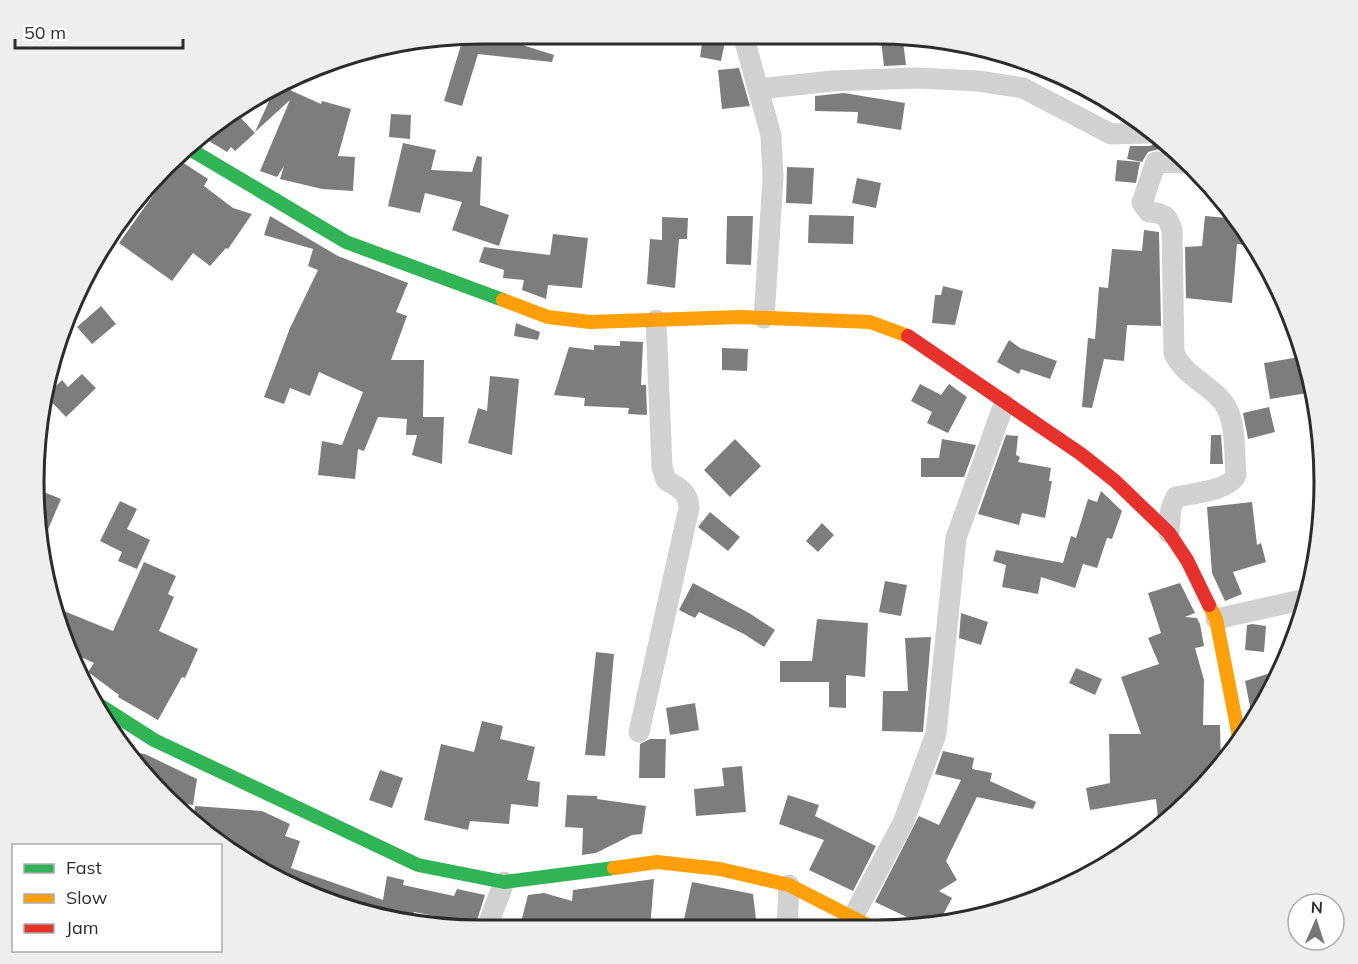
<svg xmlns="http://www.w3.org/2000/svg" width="1358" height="964" font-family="Mulish,sans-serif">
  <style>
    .building { fill: #7d7d7d }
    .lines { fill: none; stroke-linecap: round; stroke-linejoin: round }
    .street { stroke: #d1d1d1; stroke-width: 21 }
    .fast { stroke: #30b455; stroke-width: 14 }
    .slow { stroke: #ff9f0a; stroke-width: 14 }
    .jam { stroke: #e5322d; stroke-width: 14 }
    .rim { fill: none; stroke: #2c2c2c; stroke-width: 3 }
  </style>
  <rect width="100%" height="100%" fill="#fff"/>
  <!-- building -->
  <path class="building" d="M484,33L554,55L552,62L478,54L462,106L444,101L464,35Z
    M703,37H726L721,61L700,57Z
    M881,40L903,41L906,65L884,66Z
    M739,68L750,106L722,109L718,70Z
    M281,86L321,104L322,101L351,109L338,156L355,157L353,191L322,189L280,179L284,166L277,177L260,171L290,100L255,132L274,90Z
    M844,93L905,103L901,130L857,123L858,112L815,111V96Z
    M228,112L236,118L239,116L255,133L235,151L231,147L227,152L201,136Z
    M391,114L411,115L410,139L389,137Z
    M1159,141V149L1148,152L1142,162L1127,159L1130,146H1150Z
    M403,143L436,150L431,170L472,172L477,156L482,157L480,205L509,215L499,246L452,230L462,202L425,193L420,213L388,206Z
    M176,158L208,179L204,186L233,208L252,214L228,249L226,248L210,266L193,253L172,281L119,243L154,194L144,186Z
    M1117,160L1140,162L1136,183L1115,181Z
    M787,167L814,168L812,204L786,203Z
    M857,178L881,183L876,208L852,203Z
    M809,215L854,216L853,244L808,243Z
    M270,216L338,256L408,283L396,312L407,316L391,360H424L423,417H444L442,464L412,455L417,435H406L407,419L378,417L364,451L358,449L355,479L318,475L322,441L342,445L363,392L319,372L310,396L290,388L284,404L264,397L290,328L318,270L308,266L313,249L264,235Z
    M727,216H753L751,265L726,264Z
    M1205,216L1237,219L1246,231L1245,245L1237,244L1232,303L1186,298L1185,247L1202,246Z
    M662,217L688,218L687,239H679L675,288L647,284L650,239L662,240Z
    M1144,230L1159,232L1161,326L1127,325L1124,361L1104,359L1092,408L1082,407L1088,338L1095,339L1099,287L1108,288L1112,249L1142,251Z
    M553,234L588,238L582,288L548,285L546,299L522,290L524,280L503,278L504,270L479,262L484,247L550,255Z
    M943,286L963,291L955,325L932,323L935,295H941Z
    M101,306L116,324L92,344L77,327Z
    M516,323L540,332L538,340L514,336Z
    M1009,340L1020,348L1057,361L1050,379L1021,369L1019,374L997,362Z
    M620,341L643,342L641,385H646L647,415L628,414L629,408L584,406L585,398L554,395L569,347L594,350V345L620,346Z
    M722,348L748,349L747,371L722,370Z
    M1305,356L1314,392L1270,399L1264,363Z
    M82,374L96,388L66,417L46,396L62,380L68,387Z
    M490,376L519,379L512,455L468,443L478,408L487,411Z
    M920,384L941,395L949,384L967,397L948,433L927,423L932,412L911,401Z
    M1269,407L1275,432L1248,439L1243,413Z
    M1006,435L1018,436L1016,455L1020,457L1018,462L1051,468L1049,481H1052L1045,518L1022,513L1019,525L978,514Z
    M1211,435H1221L1223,464H1210Z
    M735,439L761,466L730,497L704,470Z
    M942,439L976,445L964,477H921V458H939Z
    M39,490L61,499L41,546L40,536Z
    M1101,491L1122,511L1112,539L1107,538L1097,568L1083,564L1075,588L1041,577L1038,594L1002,587L1006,565L993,561L996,550L1063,563L1071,536L1076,538L1088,499L1097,502Z
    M120,501L137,509L127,529L150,540L137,569L118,561L122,552L100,541Z
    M1252,502L1257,545L1261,543L1266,562L1233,572L1242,594L1225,601L1212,573L1207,507Z
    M710,512L740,537L728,551L698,527Z
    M822,523L834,535L818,552L806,541Z
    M144,562L176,576L168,594L174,597L159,631L198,649L185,678L182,677L158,720L118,697L119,695L88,672L94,663L70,652L54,607L113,631Z
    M885,581L907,585L901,616L879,612Z
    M693,583L749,613L775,630L764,647L744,634L699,612L695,618L679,610Z
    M1180,583L1195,613L1185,617L1197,618L1200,624L1204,646L1195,648L1204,680L1203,725H1220L1221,767L1172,819L1159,828L1156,799L1090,810L1086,788L1110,783L1109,734H1141L1121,677L1159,664L1148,638L1161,633L1148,593Z
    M961,613L988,622L981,645L959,638Z
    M817,619L868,623L865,677L846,675V708L829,707V682H780V661H812Z
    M1252,624L1266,626L1264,652L1245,650L1247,625Z
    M931,637L923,732L882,731L883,691H908L905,638Z
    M596,652L614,654L605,756L585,755Z
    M1076,668L1102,679L1095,695L1069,683Z
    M1283,669L1279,680L1253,722L1245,681Z
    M695,703L699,730L670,735L666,708Z
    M482,721L503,726L500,739L535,747L527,780L540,782L538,807L511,804L509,824L470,821L468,830L424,820L441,744L474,752Z
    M650,739H666L665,778H639L640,744Z
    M126,751L145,754L197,779L193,805L169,801L145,778Z
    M943,751L974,758L972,769L992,773L990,781L1036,802L1033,809L977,797L946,861L957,880L939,891L952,898L937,926L928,927L875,902L919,816L939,825L961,780L935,774Z
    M742,766L746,812L696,816L694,789L724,786L722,768Z
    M380,770L403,778L392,808L369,800Z
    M567,795L597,796V799L646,806L642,834L632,835L596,853L582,855L583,828L565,827Z
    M788,795L819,805L815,816L876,846L853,891L809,870L824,840L779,824Z
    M195,806L262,811L290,824L285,836L300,841L291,868L383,900L387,876L404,880L403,885L454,896L457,889L485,895L474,930L442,928L446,918L414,912L408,923L366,916L284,885L241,858L245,850L226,849L209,838L193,824Z
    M654,879L650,929L558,923L556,929L519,930L528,895L544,893L572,901L573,890Z
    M692,882L753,894L757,928L682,929Z"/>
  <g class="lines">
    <!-- street -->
    <path class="street" d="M744,38L758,89
      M764,318L773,178L771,135L758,89L832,81L917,78L978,81L1023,88L1111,134L1149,133
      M1169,533L1171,508L1176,497C1190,494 1231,490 1236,475C1234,454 1237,420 1223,402C1208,383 1184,376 1174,353L1172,230C1168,216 1164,213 1149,212L1142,203L1156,162L1186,163
      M1216,619L1310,598
      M639,732L689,508C688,491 679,488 666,480L662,467L656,320
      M853,917L903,823L936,734L956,538L1004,404
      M787,928L789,885
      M486,930L504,882"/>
    <!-- fast -->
    <path class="fast" d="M188,148L346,242L503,300
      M93,701L154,740L418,865L504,882L614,868"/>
    <!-- slow -->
    <path class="slow" d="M503,300L548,317L590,322L741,317L870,322L908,336
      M1209,605L1216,619L1240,742
      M614,868L657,862L720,869L789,885L871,927"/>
    <!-- jam -->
    <path class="jam" d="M908,336L1081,454L1115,481L1169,533L1187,560L1209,605"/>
  </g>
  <!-- crop -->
  <path d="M0 0H1358V964H0ZM482 44H876A438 438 0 0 1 1314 482V482A438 438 0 0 1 876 920H482A438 438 0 0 1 44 482V482A438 438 0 0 1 482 44Z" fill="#eee" fill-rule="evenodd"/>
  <path class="rim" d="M482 44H876A438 438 0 0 1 1314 482V482A438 438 0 0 1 876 920H482A438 438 0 0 1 44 482V482A438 438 0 0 1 482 44Z"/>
  <!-- legend -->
  <rect x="12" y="844" width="210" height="108" fill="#ffffff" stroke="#ababab" stroke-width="1.5"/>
  <rect x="24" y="864" width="30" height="9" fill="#30b455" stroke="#ababab" stroke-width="1.5"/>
  <text x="66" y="874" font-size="18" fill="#2c2c2c">Fast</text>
  <rect x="24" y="894" width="30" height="9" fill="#ff9f0a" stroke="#ababab" stroke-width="1.5"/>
  <text x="66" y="904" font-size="18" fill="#2c2c2c">Slow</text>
  <rect x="24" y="924" width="30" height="9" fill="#e5322d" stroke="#ababab" stroke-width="1.5"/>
  <text x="66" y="934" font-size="18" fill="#2c2c2c">Jam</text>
  <!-- north arrow -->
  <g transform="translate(1316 922) rotate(3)"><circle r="28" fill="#ffffff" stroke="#ababab" stroke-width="1.5"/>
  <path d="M0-4.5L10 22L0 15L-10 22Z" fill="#767676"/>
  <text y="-9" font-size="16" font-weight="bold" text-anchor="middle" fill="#2c2c2c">N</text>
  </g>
  <!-- scale -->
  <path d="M15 39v9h168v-9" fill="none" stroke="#2c2c2c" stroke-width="3"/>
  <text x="24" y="39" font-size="18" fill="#2c2c2c" stroke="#ffffff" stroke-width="4.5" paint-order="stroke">50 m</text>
</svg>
